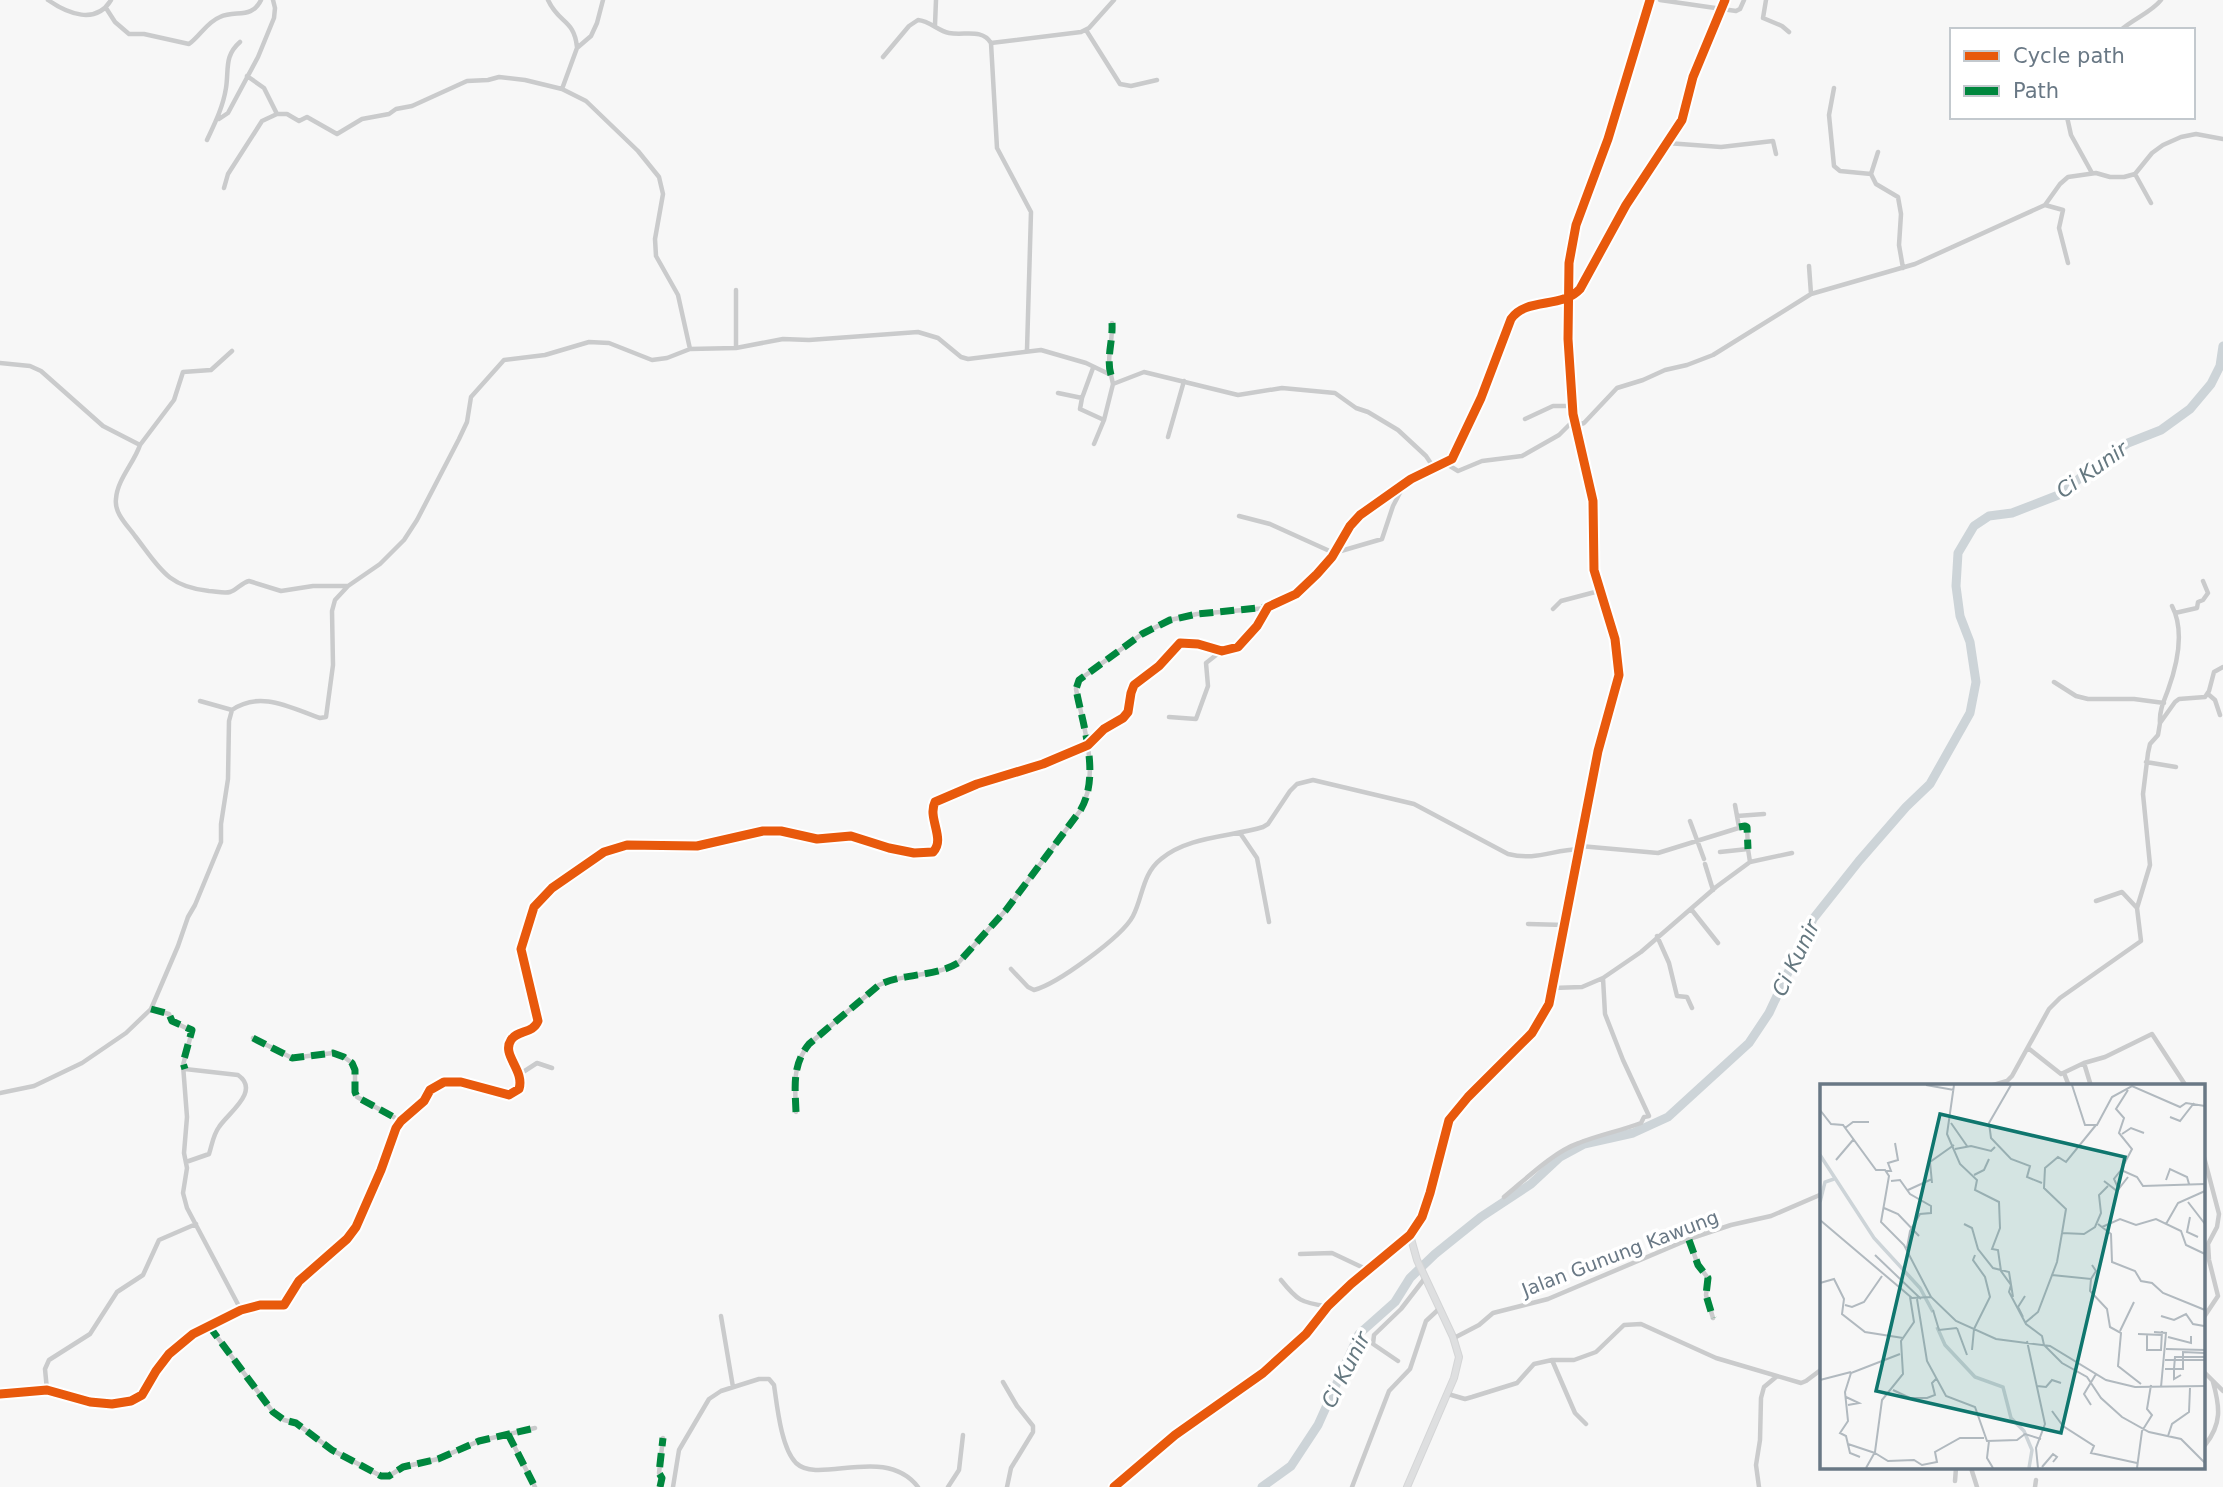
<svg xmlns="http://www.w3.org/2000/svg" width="2223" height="1487" font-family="'DejaVu Sans',sans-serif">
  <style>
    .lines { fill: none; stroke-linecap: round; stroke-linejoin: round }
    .river { stroke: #cdd4d8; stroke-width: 9 }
    .secondary-casing { stroke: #d4d5d6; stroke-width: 8 }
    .street { stroke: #cacbcc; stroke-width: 4.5 }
    .secondary { stroke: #dedfe0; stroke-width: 6 }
    .quiet { stroke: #00873e; stroke-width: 7; stroke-dasharray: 14 7; stroke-linecap: butt }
    .cycleway-casing { stroke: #fff; stroke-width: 13 }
    .cycleway { stroke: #e8590c; stroke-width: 9 }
    .labels { text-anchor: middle; stroke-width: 7; stroke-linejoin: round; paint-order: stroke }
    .street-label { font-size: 19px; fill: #697885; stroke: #fff }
    .water-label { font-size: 21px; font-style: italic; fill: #657880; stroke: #fff }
    .inset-river { fill: none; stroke: #cdd4d8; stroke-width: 3.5 }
    .inset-road { fill: none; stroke: #b1b9bf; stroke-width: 2 }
    .view { fill: #0f766e; fill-opacity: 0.15; stroke: #0f766e; stroke-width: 3.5 }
    .inset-edge { fill: none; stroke: #697885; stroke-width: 3.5 }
  </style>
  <rect width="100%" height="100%" fill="#f7f7f7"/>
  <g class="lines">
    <!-- river -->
    <path class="river" d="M1262,1487L1291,1466L1318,1425L1359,1334L1395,1302L1410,1278L1435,1254L1481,1217L1531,1184L1560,1157L1584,1144L1633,1133L1668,1117L1749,1043L1769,1013L1813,919L1859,861L1906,807L1930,784L1970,713L1976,682L1970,642L1960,616L1956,586L1958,553L1974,526L1989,516L2012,513L2061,494L2099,462L2128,443L2161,430L2190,409L2211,384L2220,366L2223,346"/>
    <!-- secondary casing -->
    <g class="secondary-casing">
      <path id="secondary" d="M1407,1487L1454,1378L1459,1357L1453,1337L1417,1260L1410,1235L1422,1217L1430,1193L1449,1120L1468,1097L1532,1033L1549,1004L1598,751L1619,675V662L1615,639L1596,583L1594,570L1593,501L1573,414L1568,339L1569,263L1576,225L1608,139L1650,0"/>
    </g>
    <!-- street -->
    <path class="street" d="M48,0C68,14 96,25 111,0
      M548,0C559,24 574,19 577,47
      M1660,0L1736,11L1740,9L1744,0
      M1766,0L1763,18L1782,26L1789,32
      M106,8L115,22L129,34H144L189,44C200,36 207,22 220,17C236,10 252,19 261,0
      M935,25L936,0
      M1086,30L1120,84L1131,86L1157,80
      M2121,30C2133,19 2152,12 2161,0
      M991,43L1081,32L1089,28L1114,0
      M883,57L909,26L918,20C930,21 938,31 949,33C964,36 982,28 991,43L997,148L1031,212L1027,350
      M247,76L264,88L277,114H287L299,121L307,117L337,134L362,119L389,114L396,109L412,106L467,81L488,80L499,77L525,80L562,89L586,101L638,151L659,177L663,194L655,239L656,256L678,295L690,349L736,348L783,339L809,340L918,332L938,338L961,357L968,359L1041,350L1086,363L1111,375L1113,384L1144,372L1238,395L1282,388L1335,393L1356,408L1368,412L1398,430L1426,456L1434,468
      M1834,88L1829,115L1834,166L1840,171L1871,174L1876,184L1898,197L1901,214L1899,245L1903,268
      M562,89L577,48L591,36L597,23L603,0
      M2067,117L2071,135L2092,173
      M219,119L228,113L258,57L274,18L275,8L273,0
      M207,140C215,123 223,107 226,88C229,69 224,56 240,42
      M1667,143L1721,147L1773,141L1776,154
      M1871,174L1878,152
      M2135,174L2151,203
      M224,188L228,174L262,121L277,114
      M2045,205L2063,210L2059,228L2068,263
      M1809,266L1811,294
      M736,290V348
      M0,363L30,366L41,371L103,426L140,445C134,463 117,480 116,499C114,513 127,525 135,536C159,567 167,587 209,591C215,591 224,594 230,592C237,590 241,583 249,581L281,591L313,586H348L380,564L404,540L417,520L459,439L467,422L471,397L504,360L545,355L589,342L609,343L652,360L667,358L690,349
      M1111,375C1106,358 1113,341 1112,323
      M1058,393L1082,398L1093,368
      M1082,398L1080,409L1104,420
      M1525,419L1553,406H1572
      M1575,426L1584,423L1617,388L1643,380L1665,370L1687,365L1713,355L1811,294L1915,264L2045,205L2060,184L2068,177L2096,173L2110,177H2124L2135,174L2152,153L2163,145L2181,137L2196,134L2223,139
      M1168,437L1184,381
      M1094,444L1104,420L1113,384
      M140,445L174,400L183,372L211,370L232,351
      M1445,463L1458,471L1482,461L1522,456L1559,435L1574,420
      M1239,516L1270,524L1334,553L1382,539L1393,506L1405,483
      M1553,609L1561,601L1599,591
      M2175,613L2197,608L2198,602L2203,600L2208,593L2203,581
      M2054,682L2076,696L2088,699H2134L2164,703
      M2208,694L2215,700L2220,715
      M200,701L232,710
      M1169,717L1196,719L1208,686L1206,663L1220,652
      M2160,723C2159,711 2164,701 2168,690C2177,665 2185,631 2172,606
      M2146,762L2176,767
      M1735,805L1739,827
      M1737,816L1764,814
      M1690,821L1704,859
      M1240,833L1257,858L1269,922
      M1580,846L1658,853L1745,826L1747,827L1748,849
      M1720,852L1748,849L1750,862
      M1705,864L1713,890
      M2096,901L2122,892L2137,908
      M1691,909L1718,943
      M1528,924L1565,925
      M1657,936L1669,963L1677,996L1687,997L1692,1008
      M1011,969L1028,987L1034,990C1057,984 1122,937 1133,916C1143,897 1142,874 1161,859C1188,836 1231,837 1263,827L1268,824L1290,791L1297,784L1313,780L1414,804L1508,854C1536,861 1552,850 1579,849
      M1553,988L1582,987L1603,978L1641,952L1716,887L1750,862L1792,853
      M151,1009L169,1014L172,1021L192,1031L183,1065L187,1117L184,1153L187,1168L183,1193L187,1208L241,1310
      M253,1038L292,1058L333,1053L344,1057L352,1063L355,1070V1092L357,1097L401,1121
      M2028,1048L2061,1074L2084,1063L2105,1057L2152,1034L2186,1086
      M2084,1063L2091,1086
      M185,1069L238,1075C261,1091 228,1113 219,1127C213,1135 212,1145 209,1154L186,1162
      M2064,1073L2069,1086
      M520,1074L537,1063L552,1068
      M1990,1086L2007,1081L2012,1076L2049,1009L2060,998L2141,941L2137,908L2150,865L2143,794L2148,753L2150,744L2158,735L2160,723L2175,702L2179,699L2205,697L2209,691L2214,672L2223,667
      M0,1093L34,1086L82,1063L126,1033L151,1009L178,946L188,917L195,905L221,842V824L228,779L229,721L232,710C260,690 291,708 320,718L326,717L333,665L332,611L335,600L348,586
      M796,1112C795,1086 792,1065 809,1044L879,985C903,973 935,977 958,963L1006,910L1080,811C1101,776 1083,726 1076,689L1079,680L1142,634L1170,620L1197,614L1267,608
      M2204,1157L2219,1214L2217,1227L2208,1244L2209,1260L2218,1296L2204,1317
      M1504,1197C1525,1180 1553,1152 1579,1143C1599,1135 1620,1131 1641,1123L1644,1117L1649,1116L1623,1060L1605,1014L1603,978
      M1689,1240L1698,1265L1708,1278L1706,1295L1713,1318
      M1300,1254L1332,1253L1368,1270
      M1281,1280C1297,1300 1301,1303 1327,1306
      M721,1316L733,1387
      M209,1326L273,1412L284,1420L296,1423L332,1450L381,1476H389L403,1467L438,1459L479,1441L535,1428
      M1454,1338L1479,1325L1493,1313L1548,1299L1692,1238L1731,1225L1771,1216L1822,1194
      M1552,1360L1575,1413L1586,1424
      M1398,1361L1373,1344L1374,1335L1401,1309L1425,1278
      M2204,1372L2223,1391
      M1003,1382L1017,1406L1033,1426V1432L1011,1468L1007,1487
      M47,1390L45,1369L49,1360L90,1334L117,1292L143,1275L159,1240L196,1224
      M0,1394L47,1390L90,1402L112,1404L131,1401L142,1395L156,1371L169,1354L193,1334L241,1310L260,1305H284L299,1281L347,1239L356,1227L381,1170L396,1128L401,1121L424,1101L430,1090L444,1082H461L509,1095L519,1089C525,1070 501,1055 511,1040C517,1030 533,1034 538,1021L521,949L534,907L552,888L604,852L627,845L697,846L763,831H781L817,839L851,836L889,848L914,853L933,852C946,839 927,818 935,802L977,784L1043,764L1088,745L1104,729L1123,718L1128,712L1131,693L1134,685L1159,666L1180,643L1198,644L1222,651L1238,647L1257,626L1268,607L1296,594L1317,574L1332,557L1350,526L1360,515L1411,479L1452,459L1481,398L1511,319C1526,297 1562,309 1580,289L1626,205L1682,120L1693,77L1725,0
      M1448,1394L1465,1399L1472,1397L1517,1383L1534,1364L1552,1360H1574L1596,1352L1624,1325L1641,1324L1716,1358L1801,1383L1806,1381L1822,1369
      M508,1434L535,1487
      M2205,1445C2222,1424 2220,1407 2213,1382
      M1971,1468L1977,1487
      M1955,1481L1956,1468
      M660,1487L662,1478L659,1473L663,1438
      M673,1487L679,1450L709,1399L721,1391L759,1379H769L774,1385C777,1405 781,1448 796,1463C819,1485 885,1444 918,1487
      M948,1487L959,1470L963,1435
      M1114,1487L1175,1435L1263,1373L1306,1334L1328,1306L1351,1284L1409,1235
      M1352,1487L1389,1391L1410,1369L1426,1321L1440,1308
      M1759,1487L1756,1465L1760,1440L1761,1398L1764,1387L1776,1377
      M2035,1487L2036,1480"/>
    <!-- secondary -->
    <use href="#secondary" class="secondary"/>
    <!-- quiet -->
    <path class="quiet" d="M1111,375C1106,358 1113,342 1112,323
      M1739,827L1745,826L1747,827L1748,849
      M151,1009L169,1014L172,1021L192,1030L183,1063L185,1069
      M253,1038L292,1058L333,1053L344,1057L352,1063L355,1070V1092L357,1097L401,1121
      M796,1112C795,1086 792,1065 809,1044L879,985C903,973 935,977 958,963L1006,910L1080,811C1101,776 1083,726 1076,689L1079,680L1142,634L1170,620L1197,614L1268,607
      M1689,1240L1698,1265L1708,1278L1706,1295L1713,1318
      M209,1326L273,1412L284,1420L296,1423L332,1450L381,1476H389L403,1467L438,1459L479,1441L535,1428
      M508,1434L535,1487
      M660,1487L662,1478L659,1473L663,1438"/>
    <!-- cycleway casing -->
    <g class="cycleway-casing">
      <path id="cycleway" d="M0,1394L47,1390L90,1402L112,1404L131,1401L142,1395L156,1371L169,1354L193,1334L241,1310L260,1305H284L299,1281L347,1239L356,1227L381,1170L396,1128L401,1121L424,1101L430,1090L444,1082H461L509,1095L519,1089C525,1070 501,1055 511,1040C517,1030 533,1034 538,1021L521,949L534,907L552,888L604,852L627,845L697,846L763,831H781L817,839L851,836L889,848L914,853L933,852C946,839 927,818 935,802L977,784L1043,764L1088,745L1104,729L1123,718L1128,712L1131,693L1134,685L1159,666L1180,643L1198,644L1222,651L1238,647L1257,626L1268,607L1296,594L1317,574L1332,557L1350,526L1360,515L1411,479L1452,459L1481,398L1511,319C1526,297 1562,309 1580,289L1626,205L1682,120L1693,77L1725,0
        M1114,1487L1175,1435L1263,1373L1306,1334L1328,1306L1351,1284L1410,1235L1422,1217L1430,1193L1449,1120L1468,1097L1532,1033L1549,1004L1598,751L1619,675L1615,639L1594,570L1593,501L1573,414L1568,339L1569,263L1576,225L1608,139L1650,0"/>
    </g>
    <!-- cycleway -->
    <use href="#cycleway" class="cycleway"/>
  </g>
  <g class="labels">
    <!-- street labels -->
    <g class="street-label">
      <text transform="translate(1620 1253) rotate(-21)" y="7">Jalan Gunung Kawung</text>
    </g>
    <!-- water labels -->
    <g class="water-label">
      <text transform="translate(2092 470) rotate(-35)" y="7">Ci Kunir</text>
      <text transform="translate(1796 958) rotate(-64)" y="7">Ci Kunir</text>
      <text transform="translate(1346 1370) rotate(-63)" y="7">Ci Kunir</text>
    </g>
  </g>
  <!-- overview -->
  <g transform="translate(1820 1084)">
    <rect width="385" height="385" fill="#f7f7f7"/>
    <path class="inset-river" d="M0,71L54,154L100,204L113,228M0,118L5,98L14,95M117,243L125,261L155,293L183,303L191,334L204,347L212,366L209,384"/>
    <path class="inset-road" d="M106,1L134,6M134,1L127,50L140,80L157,96L155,106L179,118L180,144L172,165L178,166L181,187L191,201L189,208L206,240L222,252L224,261L242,279L267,293L281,314L302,333L329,348L361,355L385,379M191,1L169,39L171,54L191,75L210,82L207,93L222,99M252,1L265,41H277L292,13L312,2L360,23L366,19L385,22M308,6L296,25L304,34L299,49L312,65L301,86L317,93L323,102L385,100M0,26L11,40L23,41L56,86H65L69,92L61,138L84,161L111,213L136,237L176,255L230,262L286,296L315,303L385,302M350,33L360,37L374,19M131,39L147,62M25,44L33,38H49M302,50L311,44L324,49M135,65L151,62L171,67L175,63M16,76L33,56M66,87H71L68,79L78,76L75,59M154,91L164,86L169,75M346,96L350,85L367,93L369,100M71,97L80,96L90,110L111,122V129L100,130L90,147L87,164M284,97L297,107L308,93M112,99L110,78L134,61M88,106L112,95M299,106L294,95L301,86M368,118L385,140M64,124L78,130L99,152M370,133L367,148L378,153M0,136L92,214L111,213M144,140L152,144L158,165L173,184L189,188L193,213M278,140L291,150L292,178L315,187L321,197L332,199L343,209L385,226M346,140L358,119L385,107M282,143L300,135L316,141L336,135L361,147L366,161L385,170M242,149L246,125L224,104L225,84L238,73L246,78L276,41M55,171L101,215M232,191L271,195L276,187L272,181M271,195L270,207L287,225L290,243L301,249L298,282L321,300M0,199L14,195L24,215L22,230L45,248L83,254M97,215L107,277L126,312L155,323L167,357L197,356L205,350L221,355M25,221L32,223L44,218L62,192M113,226L119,246L137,244M341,232L354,236L366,230L373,240L384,242M203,233L198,223L205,212M206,238L218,228L237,178L242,149L264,150L275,143L281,129L279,111L288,102M137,244L147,271M154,245L170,213L165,193L153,176L155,171M300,247L314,218M334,248L346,249L341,303M318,250L342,251M327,250V266H341L342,247M348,253L371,259V252M207,257L225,340L216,364L218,384M346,265L385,266M152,266L154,245M385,269L363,268V285H354L355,273H385M345,276H385M345,285H354V295L361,291M0,296L31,288M217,302L226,303L232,296L241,299M73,306L90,314H107L115,311L112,299L116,295M26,313L39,319L28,321M271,321L264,310L276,290M232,327L243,342L274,362L271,369L317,379M348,352L352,340L369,328L370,304M169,357L167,374L173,384M28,360L55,369M55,369L68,377L94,376L102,381L117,378L115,368L140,354H164M40,373L30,369L26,352L20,349L28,337L25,308L31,289L80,270M222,383L233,370L237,373L233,378M46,384L55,368L62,316L83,290L81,257L94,238L90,213M317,384L322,347L332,331L327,325L331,301"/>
    <path class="view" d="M120,30L305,73L241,349L56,307Z"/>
    <rect width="385" height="385" class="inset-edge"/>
  </g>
  <!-- legend -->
  <rect x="1950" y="28" width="245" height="91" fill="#ffffff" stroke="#c3c9ce" stroke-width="2"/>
  <rect x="1964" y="51" width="35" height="10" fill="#e8590c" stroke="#c3c9ce" stroke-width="2"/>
  <text x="2013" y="63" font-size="21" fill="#697885">Cycle path</text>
  <rect x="1964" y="86" width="35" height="10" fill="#00873e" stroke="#c3c9ce" stroke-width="2"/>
  <text x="2013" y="98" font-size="21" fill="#697885">Path</text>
</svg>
